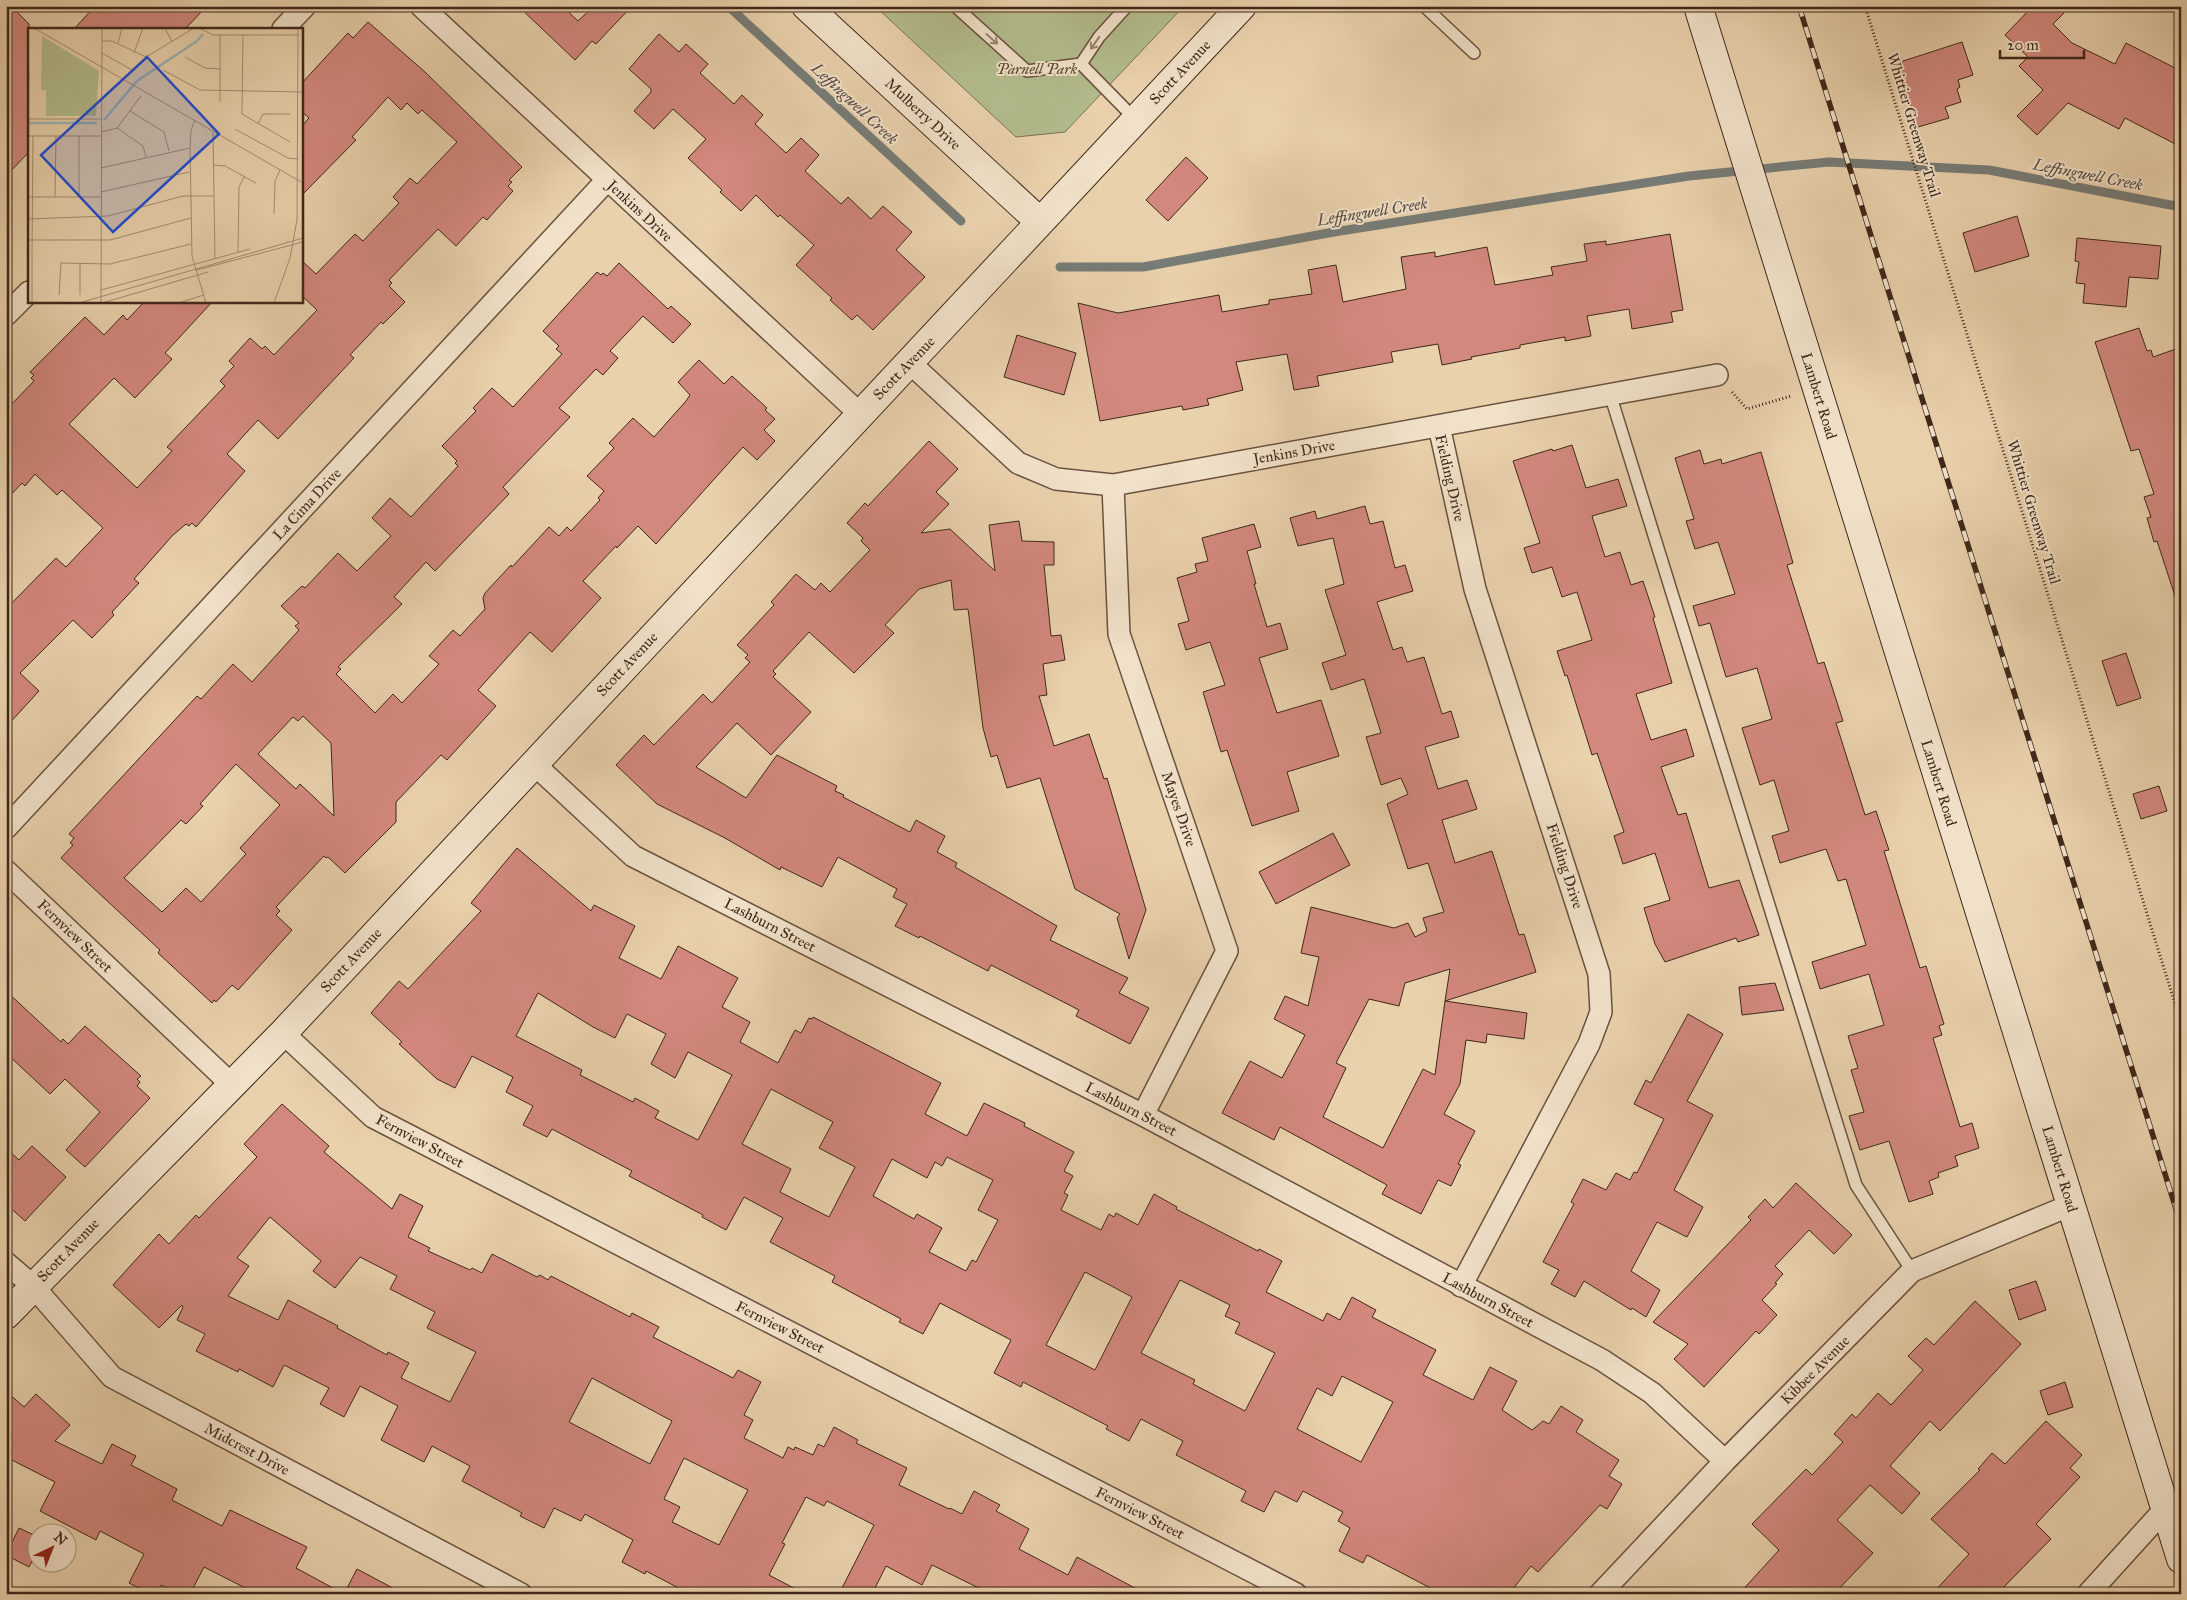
<svg xmlns="http://www.w3.org/2000/svg" width="2187" height="1600" font-family="'IM FELL Great Primer',serif">
  <style>
    .green { fill: #b3bc8c; stroke: #797254 }
    .lines { fill: none; stroke-linecap: round; stroke-linejoin: round }
    .stream { stroke: #777c77; stroke-width: 9 }
    .building { fill: #d3887e; stroke: #3f281b; fill-rule: evenodd }
    .lane-casing { stroke: #6a523f; stroke-width: 14 }
    .street-casing { stroke: #6a523f; stroke-width: 24 }
    .secondary-casing { stroke: #3f281b; stroke-width: 30 }
    .path { stroke: #3f281b; stroke-width: 3; stroke-dasharray: 1 2.5; stroke-linecap: butt }
    .lane { stroke: #f1e1c9; stroke-width: 11 }
    .street { stroke: #f1e1c9; stroke-width: 21 }
    .secondary { stroke: #f1e1c9; stroke-width: 28 }
    .rail-casing { stroke: #3f281b; stroke-width: 5.5 }
    .rail { stroke: #f1e1c9; stroke-width: 4; stroke-dasharray: 11; stroke-linecap: butt }
    .oneway { stroke: #988472 }
    .labels { text-anchor: middle; stroke-width: 4; stroke-linejoin: round; paint-order: stroke }
    .park-label { font-size: 15px; font-style: italic; fill: #564632; stroke: #f1e1c9 }
    .street-label { font-size: 15px; fill: #3f281b; stroke: #f1e1c9 }
    .water-label { font-size: 16px; font-style: italic; fill: #564b42; stroke: #f1e1c9 }
    .inset-river { fill: none; stroke: #9cb4b5; stroke-width: 2.5 }
    .inset-road { fill: none; stroke: #a58d72; stroke-width: 1 }
    .view { fill: #1d4ed8; fill-opacity: 0.15; stroke: #1d4ed8; stroke-width: 2.5 }
    .inset-edge { fill: none; stroke: #3f281b; stroke-width: 2.5 }
  </style>
  <rect width="100%" height="100%" fill="#e9d1ac"/>
  <filter id="stains"><feTurbulence type="fractalNoise" baseFrequency=".004" numOctaves="4"/><feColorMatrix values="0 0 0 0 .2 0 0 0 0 .09 0 0 0 0 .02 0 0 0 .5 -.17"/></filter>
  <radialGradient id="worn" r=".72"><stop offset=".6" stop-color="#630" stop-opacity="0"/><stop offset="1" stop-color="#630" stop-opacity=".3"/></radialGradient>
  <!-- green -->
  <path class="green" d="M875,6H1184L1065,132L1016,137Z"/>
  <g class="lines">
    <!-- stream -->
    <path class="stream" d="M728,6L961,221
      M1060,267H1143L1334,232L1689,176L1829,162L1989,170L2181,207"/>
  </g>
  <!-- building -->
  <path class="building" d="M6,6H11L29,24V152L6,176Z
    M95,6H207L185,29H74Z
    M518,6H562L578,21L594,6H632L596,44L592,41L575,60Z
    M2033,6H2071L2053,24L2072,43L2115,64L2126,43L2181,71V147L2125,118L2119,129L2068,103L2037,135L2017,116L2043,90L2019,66L2028,57L2005,35Z
    M368,22L425,72L522,167L509,180L512,182L508,186L513,191L487,220L483,217L456,246L438,229L389,280L392,283L389,286L405,302L383,324L381,322L350,355L354,358L278,439L258,420L227,454L245,471L196,527L192,523L189,526L186,524L173,535L134,579L139,583L112,612L114,615L92,638L73,620L20,673L39,691L6,727V609L56,558L66,567L103,528L62,490L57,495L35,474L25,486L22,483L6,500V410L34,381L31,378L34,375L30,372L85,317L104,335L123,315L127,320L145,301H213L165,353L172,359L135,398L114,378L69,424L137,488L172,451L167,447L225,386L220,381L234,366L229,361L250,338L262,349L265,346L274,355L317,310L301,295V260L316,274L355,234L363,241L399,203L393,197L410,178L417,184L457,142L422,110L418,114L407,103L401,110L388,97L352,137L356,140L301,196V127L309,118L301,111V84L348,33L353,38Z
    M659,34L679,52L686,44L708,64L700,73L734,104L742,95L763,115L755,124L786,153L801,138L819,155L805,171L841,204L848,197L871,219L883,206L912,232L896,250L925,277L873,330L857,315L852,320L830,300L832,298L796,265L814,245L780,215L778,217L756,195L741,211L720,192L722,190L688,158L706,139L673,109L654,129L634,111L651,92V89L629,69Z
    M1962,42L1973,75L1958,80L1960,87L1957,89L1961,102L1945,107L1949,118L1918,127L1897,63Z
    M1186,157L1208,178L1168,221L1146,200Z
    M2017,216L2029,256L1975,272L1963,233Z
    M1670,234L1683,310L1671,312L1673,322L1632,329L1629,309L1587,316L1591,336L1565,341V337L1520,345V348L1471,357L1472,359L1442,365L1438,344L1391,352L1393,362L1317,376L1319,386L1294,390L1287,354L1236,362L1243,390L1207,399L1209,405L1183,410L1182,406L1100,421L1078,303L1118,313L1219,295L1222,312L1269,304V300L1312,294L1308,270L1336,265L1343,302L1406,289L1401,257L1435,252V257L1487,247L1495,285L1553,275L1551,267L1587,261L1584,244L1606,241V245Z
    M2077,238L2161,246L2158,279L2129,277L2126,307L2083,303L2085,284L2076,283L2079,262L2075,261Z
    M619,263L668,309L671,306L691,324L673,343L643,316L610,351L618,358L603,375L596,369L559,408L570,417L503,487L509,494L435,571L426,562L394,597L402,604L338,667L341,669L336,674L375,713L393,694L402,703L439,664L429,656L453,630L460,636L485,609L483,598L485,593L511,565L512,567L549,527L559,536L567,527L571,531L600,500L598,498L604,491L587,476L614,448L609,443L633,418L654,437L686,401L690,395L678,382L699,360L724,384L732,376L767,408L765,410L775,419L764,430L775,441L757,460L743,447L656,544L638,526L617,548L616,546L583,581L601,598L552,652L530,632L478,690L496,706L447,760L441,755L396,802V822L345,873L328,857L326,858L324,856L276,907L280,911L276,915L292,930L238,990L232,985L216,1002L214,1000L212,1003L158,953L160,950L61,858L73,845L70,843L74,838L69,834L197,696L201,699L233,664L252,682L299,630L295,626L299,623L281,606L302,586L305,588L338,553L357,571L391,536L372,518L390,498L411,517L458,466L455,463L457,461L442,446L476,411L473,408L492,388L513,407L562,354L556,349L559,346L543,331L597,272L601,275L603,273L607,276ZM303,716L331,743L334,816L300,784L296,789L258,754L293,717L298,721ZM236,764L280,805L240,848L246,854L201,902L186,888L162,912L124,878L181,820L186,824L203,806L200,804Z
    M2139,328L2147,351L2151,350L2153,357L2176,349L2181,364V599H2176L2157,541L2154,542L2147,518L2151,517L2144,497L2154,494L2139,449L2131,451L2095,342Z
    M1017,335L1076,353L1064,395L1004,377Z
    M929,441L958,469L936,492L949,504L921,533L950,529L995,571L989,525L1019,521L1022,541L1054,542V565H1044L1051,636L1061,635L1065,660L1043,664L1047,695L1039,696L1054,746L1089,734L1104,779L1107,778L1146,910L1129,959L1117,918L1120,914L1075,889L1040,778L1007,788L997,755L991,757L983,728L968,609L954,610L951,580L919,589L885,625L894,633L854,673L809,632L773,671L776,674L773,677L811,712L771,755L737,723L696,767L746,798L777,755L837,786L835,791L844,795L843,797L910,832L916,820L945,836L937,852L957,863L955,867L1057,926L1050,940L1128,978L1119,993L1149,1008L1130,1044L1076,1016L1079,1010L991,965L988,971L920,936L919,938L895,926L907,904L893,897L897,889L838,857L822,887L781,867L780,870L725,838L657,804L616,765L644,735L654,745L703,694L712,703L750,662L745,658L748,655L737,645L774,605L771,602L796,574L815,590L821,583L830,592L870,550L861,541L863,538L847,523L865,503L868,506Z
    M1572,445L1586,488L1618,479L1627,506L1592,516L1605,557L1620,552L1631,585L1643,581L1655,617L1653,618L1672,683L1636,694L1651,740L1686,729L1694,756L1661,767L1678,815L1686,813L1709,888L1739,880L1759,935L1738,942L1736,938L1665,962L1655,944L1644,908L1670,900L1655,853L1623,864L1614,836L1624,832L1597,753L1592,755L1567,675L1565,676L1557,651L1592,640L1577,592L1562,597L1552,567L1532,573L1524,548L1540,543L1513,461L1552,449L1553,451Z
    M1700,450L1704,464L1721,459L1722,464L1761,452L1793,563L1787,565L1818,664L1824,662L1843,721L1836,723L1865,815L1876,811L1889,850L1884,851L1920,968L1926,966L1944,1024L1939,1026L1942,1035L1933,1038L1960,1127L1972,1123L1979,1148L1955,1156L1958,1166L1938,1173L1939,1177L1929,1181L1933,1194L1909,1202L1889,1141L1860,1150L1849,1116L1864,1112L1851,1070L1858,1068L1848,1036L1884,1025L1869,974L1820,989L1812,962L1866,945L1846,879L1838,881L1826,849L1780,863L1772,836L1789,831L1774,780L1760,785L1742,728L1772,719L1757,668L1726,677L1710,623L1699,626L1693,606L1735,594L1718,542L1695,549L1686,521L1694,519L1675,458Z
    M1365,506L1370,524L1383,521L1395,568L1405,565L1413,591L1377,602L1393,650L1402,647L1407,662L1424,657L1442,714L1451,711L1459,737L1425,747L1438,789L1467,780L1477,809L1442,820L1455,863L1492,851L1519,935L1524,934L1536,972L1445,1001L1450,969L1405,983L1399,1006L1369,999L1336,1063L1346,1068L1323,1117L1383,1148L1423,1069L1435,1075L1445,1001L1527,1013L1524,1039L1487,1034L1486,1043L1466,1040L1460,1084L1444,1114L1475,1131L1458,1164L1461,1165L1451,1186L1438,1180L1421,1214L1382,1194L1387,1185L1280,1127L1274,1140L1222,1113L1250,1061L1282,1078L1305,1035L1274,1019L1285,996L1308,1006L1319,957L1301,953L1311,907L1394,928L1408,923L1415,937L1427,931L1423,918L1444,912L1428,863L1408,869L1387,804L1408,794L1401,778L1381,785L1366,737L1381,733L1364,679L1331,690L1322,663L1346,655L1325,590L1344,584L1333,538L1298,546L1290,518L1315,511L1317,519Z
    M1254,524L1261,547L1247,551L1256,584H1254L1267,627L1280,623L1288,649L1259,658L1277,713L1321,700L1339,756L1287,772L1299,811L1252,826L1227,750L1221,752L1203,692L1225,685L1210,642L1186,650L1178,624L1189,621L1177,578L1197,572L1195,564L1208,561L1202,538Z
    M2126,653L2141,698L2117,706L2102,661Z
    M2159,786L2167,811L2141,819L2133,794Z
    M1333,833L1350,865L1276,904L1259,872Z
    M517,848L591,911L594,905L635,926L619,958L661,979L678,946L738,978L722,1007L750,1022L740,1042L778,1063L795,1030L801,1033L809,1018L812,1019L813,1017L941,1083L925,1114L967,1136L984,1103L1025,1123L1024,1126L1074,1152L1064,1171L1073,1176L1064,1193L1068,1195L1061,1210L1101,1230L1109,1214L1114,1217L1116,1213L1138,1225L1154,1194L1177,1207L1176,1209L1258,1251L1259,1249L1282,1261L1266,1292L1323,1321L1327,1313L1340,1320L1352,1297L1376,1310L1372,1317L1436,1350L1423,1375L1473,1400L1490,1367L1517,1381L1502,1410L1532,1430L1543,1421L1549,1424L1561,1406L1583,1420L1576,1432L1619,1460L1609,1476L1622,1484L1607,1509L1600,1505L1538,1572L1531,1566L1509,1594H1442L1367,1555L1363,1563L1339,1551L1350,1528L1338,1521L1343,1512L1303,1491L1297,1502L1275,1491L1264,1512L1241,1501L1246,1491L1176,1455L1183,1441L1141,1419L1129,1441L1106,1429L1108,1426L1023,1382L1021,1387L994,1373L1011,1340L940,1303L923,1334L899,1322L901,1319L832,1282L835,1276L770,1242L783,1218L744,1197L726,1230L702,1217L703,1215L629,1176L632,1171L552,1129L547,1137L523,1125L533,1106L506,1092L513,1077L472,1056L455,1088L437,1079L399,1044L402,1042L371,1013L399,981L408,989L481,911L471,903ZM538,993L593,1027L615,1038L627,1014L666,1034L651,1064L675,1078L688,1052L732,1075L698,1140L655,1118L659,1111L635,1098L633,1102L580,1075L582,1070L516,1036ZM771,1089L833,1122L819,1148L855,1167L829,1217L780,1192L791,1169L742,1144ZM947,1157L993,1180L978,1210L998,1220L976,1262L972,1260L966,1271L929,1252L942,1228L917,1214L914,1219L873,1196L892,1159L927,1178L935,1162L942,1166ZM1085,1272L1132,1297L1095,1370L1046,1345ZM1180,1280L1230,1305L1225,1316L1240,1323L1235,1333L1275,1353L1245,1411L1193,1384L1195,1380L1141,1353ZM1342,1376L1393,1402L1361,1462L1297,1429L1317,1388L1332,1396Z
    M1775,983L1784,1010L1742,1015L1739,987Z
    M6,991L61,1042L63,1039L68,1044L85,1026L141,1076L137,1079L140,1082L137,1086L150,1098L85,1167L66,1150L100,1112L65,1079L50,1094L6,1053Z
    M1688,1014L1723,1034L1687,1101L1713,1115L1674,1190L1703,1207L1687,1237L1657,1222L1631,1271L1660,1290L1646,1317L1632,1308L1631,1310L1584,1281L1575,1297L1551,1284L1559,1270L1543,1262L1574,1204L1571,1202L1583,1179L1606,1190L1616,1173L1630,1180L1634,1172L1637,1173L1664,1119L1634,1104L1646,1080L1651,1083Z
    M282,1104L329,1146L324,1152L392,1209L400,1194L423,1206L408,1237L430,1248L428,1251L470,1270L472,1268L482,1273L492,1254L537,1277L540,1275L548,1280L551,1276L630,1317L632,1313L659,1327L653,1337L733,1378L738,1370L761,1382L744,1415L753,1420L744,1438L783,1458L788,1447L794,1450L795,1447L813,1455L818,1444L824,1447L834,1427L858,1440L856,1443L907,1468L899,1485L949,1509L950,1508L962,1514L974,1491L1000,1505L996,1511L1029,1529L1019,1549L1068,1575L1077,1557L1146,1594H991L932,1565L922,1585L886,1566L872,1594H839L874,1525L827,1501L824,1506L806,1497L782,1543L785,1544L769,1575L805,1594H690L646,1571L645,1574L622,1562L633,1540L585,1514L581,1521L554,1508L544,1528L520,1516L522,1513L462,1481L470,1466L432,1446L424,1462L381,1440L398,1406L360,1386L344,1417L320,1404L329,1388L284,1365L273,1387L239,1369L238,1372L196,1351L205,1334L177,1320L183,1307L182,1305L159,1328L113,1285L159,1234L169,1244L196,1215L199,1218L257,1157L244,1144ZM270,1217L321,1261L313,1271L335,1288L360,1257L397,1276L390,1289L435,1312L427,1328L476,1352L450,1402L401,1378L409,1363L388,1352L387,1355L337,1328L338,1326L288,1300L278,1320L228,1296L249,1266L237,1258ZM592,1378L672,1421L650,1464L569,1422ZM684,1458L748,1490L719,1545L672,1522L680,1507L664,1499Z
    M32,1146L66,1177L25,1221L6,1204V1148L19,1160Z
    M1796,1183L1852,1235L1834,1254L1809,1230L1775,1266L1783,1274L1775,1283L1777,1284L1762,1300L1777,1315L1759,1334L1756,1331L1704,1387L1674,1359L1688,1344L1653,1322L1751,1220L1748,1217L1765,1199L1773,1208Z
    M2036,1281L2046,1310L2019,1320L2009,1290Z
    M1975,1301L2021,1344L1940,1431L1930,1421L1890,1466L1920,1493L1902,1514L1870,1485L1837,1520L1873,1553L1834,1594H1739L1779,1550L1752,1524L1806,1469L1812,1475L1843,1442L1834,1434L1852,1414L1856,1418L1878,1393L1891,1405L1923,1370L1908,1356L1926,1338L1934,1345Z
    M2065,1382L2073,1407L2048,1415L2040,1391Z
    M6,1391L24,1407L36,1394L70,1425L55,1441L102,1464L112,1444L136,1456L131,1465L177,1489L172,1500L222,1526L230,1510L307,1547L296,1568L344,1594L357,1569L404,1594H257L204,1567L190,1594H178L161,1585L156,1594H151L129,1583L144,1554L100,1531L96,1540L40,1511L55,1482L6,1457Z
    M2046,1421L2082,1455L2070,1468L2080,1477L2036,1524L2051,1539L1997,1594H1932L1969,1554L1931,1519L1980,1470L1978,1469L1992,1453L2005,1464Z
    M19,1528L38,1537V1550L29,1567L6,1555Z"/>
  <g class="lines">
    <!-- lane casing -->
    <g class="lane-casing">
      <path id="lane" d="M955,6L1027,71L1081,64
        M1127,6L1099,37L1081,64L1135,119
        M1424,6L1474,53
        M1610,394L1856,1185L1912,1271"/>
    </g>
    <!-- street casing -->
    <g class="street-casing">
      <path id="street" d="M421,6L860,414
        M283,29L305,6
        M6,315L29,292
        M910,363L1018,463L1056,479L1113,485L1717,375
        M1439,426L1475,589L1599,974L1601,1012L1589,1044L1461,1286
        M1113,485L1119,634L1227,951L1143,1115
        M534,764L633,856L1143,1115L1602,1360L1652,1393L1725,1461
        M6,828L607,180
        M6,871L231,1084
        M283,1033L373,1117L1296,1594
        M6,1263L33,1286L112,1377L521,1594
        M1600,1594L1725,1461L1912,1271L2071,1205
        M2088,1594L2165,1509"/>
    </g>
    <!-- secondary casing -->
    <g class="secondary-casing">
      <path id="secondary" d="M806,6L1039,221
        M1698,6L2181,1559
        M6,1315L283,1033L1242,6"/>
    </g>
    <!-- path -->
    <path class="path" d="M1865,6L2181,1023
      M1732,392L1747,409L1791,396"/>
    <!-- lane -->
    <use href="#lane" class="lane"/>
    <!-- street -->
    <use href="#street" class="street"/>
    <!-- secondary -->
    <use href="#secondary" class="secondary"/>
    <!-- rail casing -->
    <g class="rail-casing">
      <path id="rail" d="M1799,6L2181,1225"/>
    </g>
    <!-- rail -->
    <use href="#rail" class="rail"/>
  </g>
  <!-- one-way arrows -->
  <defs><path id="oneway-shaft" d="M-6 0H5M1.5-3L5.5 0L1.5 3" fill="none" stroke-width="1.6" stroke-linecap="round" stroke-linejoin="round" transform="scale(1.25)"/></defs>
  <g class="oneway">
    <use href="#oneway-shaft" transform="translate(992 39) rotate(42)"/>
    <use href="#oneway-shaft" transform="translate(1095 43) rotate(125)"/>
  </g>
  <g class="labels">
    <!-- park labels -->
    <g class="park-label">
      <text x="1037" y="74">Parnell Park</text>
    </g>
    <!-- street labels -->
    <g class="street-label">
      <text transform="translate(1180 72) rotate(-47)" y="5">Scott Avenue</text>
      <text transform="translate(923 114) rotate(43)" y="5">Mulberry Drive</text>
      <text transform="translate(1914 125) rotate(73)" y="5">Whittier Greenway Trail</text>
      <text transform="translate(640 211) rotate(43)" y="5">Jenkins Drive</text>
      <text transform="translate(904 368) rotate(-46)" y="5">Scott Avenue</text>
      <text transform="translate(1819 396) rotate(73)" y="5">Lambert Road</text>
      <text transform="translate(1294 452) rotate(-10)" y="5">Jenkins Drive</text>
      <text transform="translate(1450 478) rotate(77)" y="5">Fielding Drive</text>
      <text transform="translate(307 504) rotate(-47)" y="5">La Cima Drive</text>
      <text transform="translate(2034 512) rotate(73)" y="5">Whittier Greenway Trail</text>
      <text transform="translate(627 664) rotate(-47)" y="5">Scott Avenue</text>
      <text transform="translate(1939 783) rotate(73)" y="5">Lambert Road</text>
      <text transform="translate(1179 809) rotate(71)" y="5">Mayes Drive</text>
      <text transform="translate(1565 866) rotate(72)" y="5">Fielding Drive</text>
      <text transform="translate(770 925) rotate(27)" y="5">Lashburn Street</text>
      <text transform="translate(75 936) rotate(44)" y="5">Fernview Street</text>
      <text transform="translate(351 960) rotate(-47)" y="5">Scott Avenue</text>
      <text transform="translate(1131 1109) rotate(27)" y="5">Lashburn Street</text>
      <text transform="translate(420 1141) rotate(28)" y="5">Fernview Street</text>
      <text transform="translate(2060 1169) rotate(73)" y="5">Lambert Road</text>
      <text transform="translate(68 1250) rotate(-46)" y="5">Scott Avenue</text>
      <text transform="translate(1488 1300) rotate(28)" y="5">Lashburn Street</text>
      <text transform="translate(780 1327) rotate(27)" y="5">Fernview Street</text>
      <text transform="translate(1815 1370) rotate(-45)" y="5">Kibbee Avenue</text>
      <text transform="translate(247 1449) rotate(28)" y="5">Midcrest Drive</text>
      <text transform="translate(1140 1513) rotate(27)" y="5">Fernview Street</text>
    </g>
    <!-- water labels -->
    <g class="water-label">
      <text transform="translate(855 103) rotate(43)" y="6">Leffingwell Creek</text>
      <text transform="translate(2088 174) rotate(11)" y="6">Leffingwell Creek</text>
      <text transform="translate(1372 211) rotate(-9)" y="6">Leffingwell Creek</text>
    </g>
  </g>
  <!-- overview -->
  <g transform="translate(28 28)">
    <rect width="275" height="275" fill="#e9d1ac"/>
    <path d="M14,8L71,43L68,88H18V62H13Z" fill="#b3bc8c"/>
    <path class="inset-river" d="M76,92L109,53L169,13L175,6M0,95H69"/>
    <path class="inset-road" d="M6,0L275,155M137,0L144,14M171,0L185,7H270M215,7L214,86L262,114M74,13H84L118,29L166,0M0,14L1,51M90,15L94,0M74,25L104,42M106,25L115,0M157,29L177,40L192,41M135,42L172,62L275,64M192,74V7M102,83L136,104L141,123M0,91H73M167,92L163,102L162,120L164,228L178,275M230,96L235,86H262M89,100L115,118L118,129M207,101L260,130L270,131M73,104L89,100L113,68M185,104L187,231M0,108H73M51,108V169M186,137L197,138L228,155M73,140L162,120M73,164L161,144M0,169H73M27,169L28,108M246,186L247,153L252,142M0,191L80,188L155,168H185M0,212H82L163,190M4,224L5,108M210,224L211,159L216,149M169,242L275,214M73,262L222,221M31,267L33,235L82,236L163,216M52,267V235M4,275V225M51,275L275,210M73,275L74,0M74,275L180,244M150,275L176,267M246,275L262,230L269,192L270,0"/>
    <path class="view" d="M119,29L191,106L85,204L13,127Z"/>
    <rect width="275" height="275" class="inset-edge"/>
  </g>
  <!-- margin -->
  <rect width="2187" height="1600" fill="none" stroke="#e9d1ac" stroke-width="25"/>
  <rect x="8" y="8" width="2172" height="1585" fill="none" stroke="#3f281b" stroke-width="2.5"/>
  <rect x="12" y="12" width="2162" height="1575" fill="none" stroke="#3f281b"/>
  <!-- north arrow -->
  <g transform="translate(52 1548) rotate(43)"><circle r="24" fill="#f1e1c9" stroke="#aa9783"/>
  <path d="M0-4L9 19L0 12L-9 19Z" fill="#8f2418"/>
  <text y="-8" font-size="14" font-weight="bold" text-anchor="middle" fill="#3f281b">N</text>
  </g>
  <!-- scale -->
  <path d="M2000 50v8h84v-8" fill="none" stroke="#3f281b" stroke-width="2.5"/>
  <text x="2007" y="50" font-size="15" fill="#3f281b" stroke="#f1e1c9" stroke-width="4" paint-order="stroke">20 m</text>
  <rect width="100%" height="100%" filter="url(#stains)"/>
  <rect width="100%" height="100%" fill="url(#worn)"/>
</svg>
